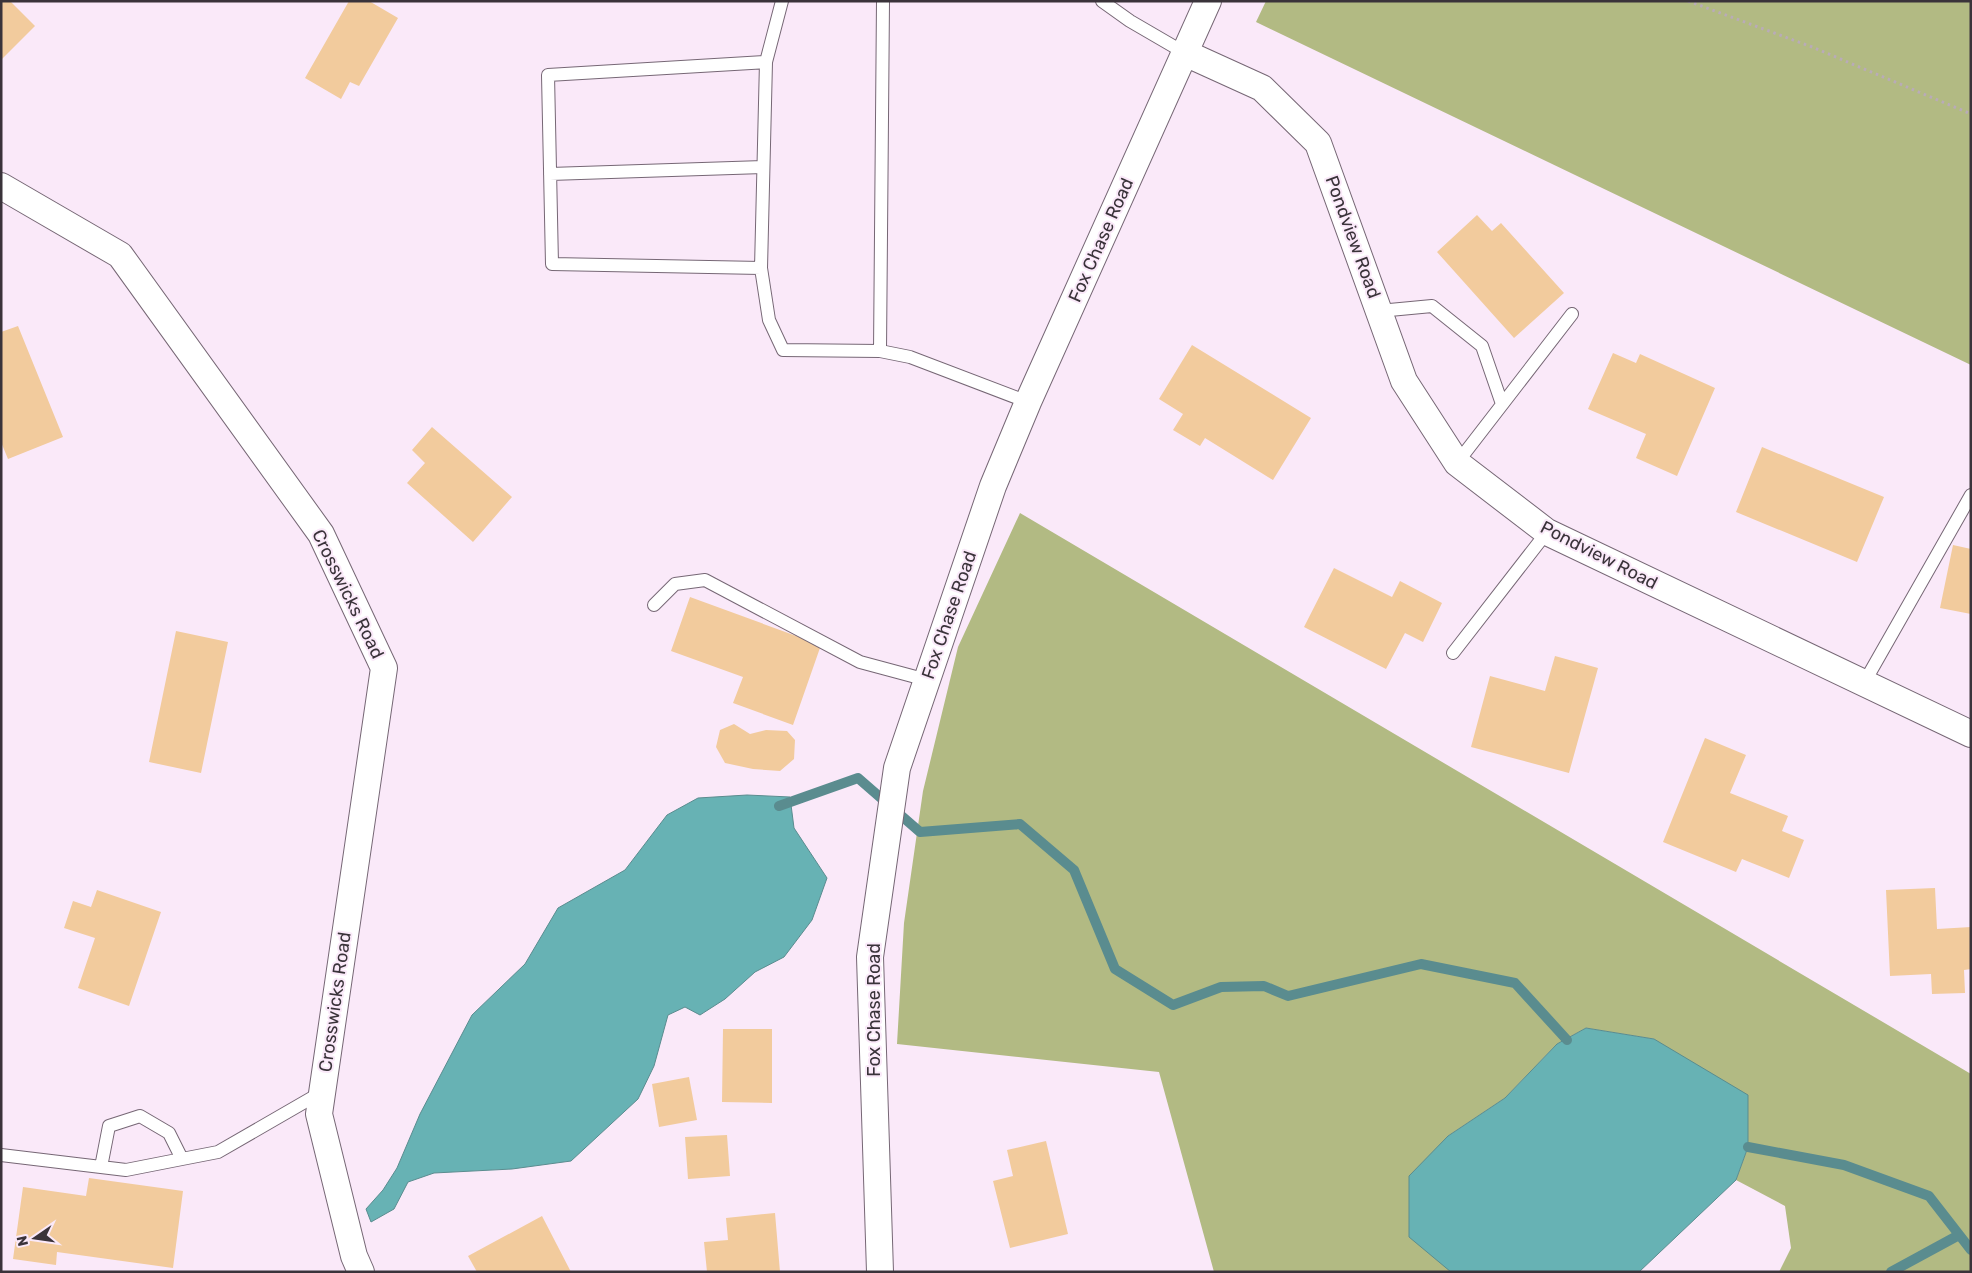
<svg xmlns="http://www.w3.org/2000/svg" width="1972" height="1273" font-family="Rubik,sans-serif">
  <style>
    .forest { fill: #b2ba83 }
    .water { fill: #67b2b4; stroke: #5a8c8f }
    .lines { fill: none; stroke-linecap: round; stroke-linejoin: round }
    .stream { stroke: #5a8c8f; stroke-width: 10 }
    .building { fill: #f2cb9d }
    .service-casing { stroke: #766775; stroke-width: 14 }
    .minor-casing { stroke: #766775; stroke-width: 28 }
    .path { stroke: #b9abb8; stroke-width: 3; stroke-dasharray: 2.5 4; stroke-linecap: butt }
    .service { stroke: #fff; stroke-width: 12 }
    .minor { stroke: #fff; stroke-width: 26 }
    .labels { text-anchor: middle; stroke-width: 4; stroke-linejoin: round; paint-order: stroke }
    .street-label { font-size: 18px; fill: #3a333a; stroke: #fae9f9 }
  </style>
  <rect width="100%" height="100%" fill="#fae9f9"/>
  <!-- forest -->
  <path class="forest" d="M1266,1H1971V365L1256,22Z
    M1020,513L1971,1074V1272H1779L1791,1248L1785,1206L1736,1180L1748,1147L1654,1039L1586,1028L1557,1044L1505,1098L1448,1136L1457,1272H1214L1159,1072L897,1044L904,923L923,791L958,647Z"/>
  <!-- water -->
  <path class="water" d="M747,795L790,797L794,828L827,878L812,920L784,957L755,972L725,999L700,1015L685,1007L668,1015L654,1066L638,1099L571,1161L512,1169L434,1173L408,1182L394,1209L371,1222L366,1209L383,1190L397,1168L420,1114L472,1015L525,964L558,908L625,870L667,815L698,798Z
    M1586,1028L1654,1039L1748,1095V1147L1736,1180L1639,1272H1451L1409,1237V1176L1448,1136L1505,1098L1557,1044Z"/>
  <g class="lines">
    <!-- stream -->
    <path class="stream" d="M779,806L858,778L920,832L1020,824L1074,870L1115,969L1173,1005L1221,987L1264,986L1288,996L1421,964L1515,983L1567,1040
      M1748,1147L1844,1165L1929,1196L1971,1250
      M1891,1272L1959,1235"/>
  </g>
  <!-- building -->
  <path class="building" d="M1,1H10L35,26L1,60Z
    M349,1H369L398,18L359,86L350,82L341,99L305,78Z
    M1477,215L1492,231L1501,223L1564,293L1514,338L1437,252Z
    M18,326L63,437L8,459L1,442V332Z
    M1192,345L1311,418L1273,480L1205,438L1200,446L1173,430L1183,414L1159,399Z
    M1613,353L1636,363L1640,354L1715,388L1677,476L1636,458L1646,434L1588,409Z
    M432,427L512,497L473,542L407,483L425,463L412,450Z
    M1762,447L1884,497L1857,562L1736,512Z
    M1953,545L1971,549V614L1940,608Z
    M1334,568L1392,597L1400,581L1442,603L1423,642L1405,633L1386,669L1304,627Z
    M690,597L821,645L793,725L733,703L743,677L671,651Z
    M176,631L228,642L201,773L149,762Z
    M1555,656L1598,668L1569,773L1471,747L1490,676L1545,691Z
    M734,724L750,734L766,730L787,731L795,740L794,759L780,771L753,769L725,763L716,747L720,730Z
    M1705,738L1746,755L1730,793L1788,816L1782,831L1804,840L1789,878L1742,859L1736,872L1663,842Z
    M1935,888L1937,929L1971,927V969L1964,970L1965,993L1932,994L1931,974L1890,976L1886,890Z
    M97,890L161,912L129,1006L78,988L95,938L64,928L73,901L91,907Z
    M723,1029H772V1103L722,1102Z
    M689,1077L697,1120L659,1127L652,1084Z
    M727,1135L730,1176L688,1179L685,1137Z
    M1046,1141L1068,1234L1010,1248L993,1181L1013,1176L1007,1150Z
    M89,1178L183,1191L173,1268L57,1252L56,1265L13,1259L23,1187L86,1196Z
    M775,1213L780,1272H707L704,1242L728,1240L726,1218Z
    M542,1216L571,1272H477L468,1256Z"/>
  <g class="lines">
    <!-- service casing -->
    <g class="service-casing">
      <path id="service" d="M782,1L766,62L761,268L769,320L783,350L880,351
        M883,1L880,351L910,357L1028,402
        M1102,1L1130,21L1185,53
        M550,174L763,167
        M761,268L552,264L548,75L766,62
        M1379,311L1432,306L1482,346L1502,404
        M1457,463L1572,314
        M654,605L675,584L705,580L860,662L927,680
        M1453,653L1547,532
        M1864,683L1971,495
        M1,1155L126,1170L182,1159L218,1152L322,1092
        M101,1167L109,1126L140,1116L169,1133L182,1159"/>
    </g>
    <!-- minor casing -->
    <g class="minor-casing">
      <path id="minor" d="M1185,53L1262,88L1318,143L1404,381L1457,463L1547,532L1971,734
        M1,186L120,255L321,534L384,668L319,1114L354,1256L361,1272
        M880,1272L870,957L897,768L993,486L1028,402L1208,1"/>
    </g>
    <!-- path -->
    <path class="path" d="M1688,1L1812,47L1971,114"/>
    <!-- service -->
    <use href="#service" class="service"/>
    <!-- minor -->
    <use href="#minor" class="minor"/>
  </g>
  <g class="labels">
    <!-- street labels -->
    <g class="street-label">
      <text transform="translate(1353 237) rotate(70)" y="6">Pondview Road</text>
      <text transform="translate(1101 240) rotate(-66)" y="6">Fox Chase Road</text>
      <text transform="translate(1599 555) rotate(27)" y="6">Pondview Road</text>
      <text transform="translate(348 594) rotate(64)" y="6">Crosswicks Road</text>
      <text transform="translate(949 615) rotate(-71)" y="6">Fox Chase Road</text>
      <text transform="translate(335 1002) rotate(-82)" y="6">Crosswicks Road</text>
      <text transform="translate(874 1010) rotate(-90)" y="6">Fox Chase Road</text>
    </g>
  </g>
  <!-- border -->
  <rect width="1972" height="1273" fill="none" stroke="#3a333a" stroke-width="5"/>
  <!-- north arrow -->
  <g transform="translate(35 1238) rotate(257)" stroke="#fae9f9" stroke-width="4" paint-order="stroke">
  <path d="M0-4L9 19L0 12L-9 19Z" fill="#3a333a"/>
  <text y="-8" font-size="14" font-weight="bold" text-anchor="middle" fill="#3a333a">N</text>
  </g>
</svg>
